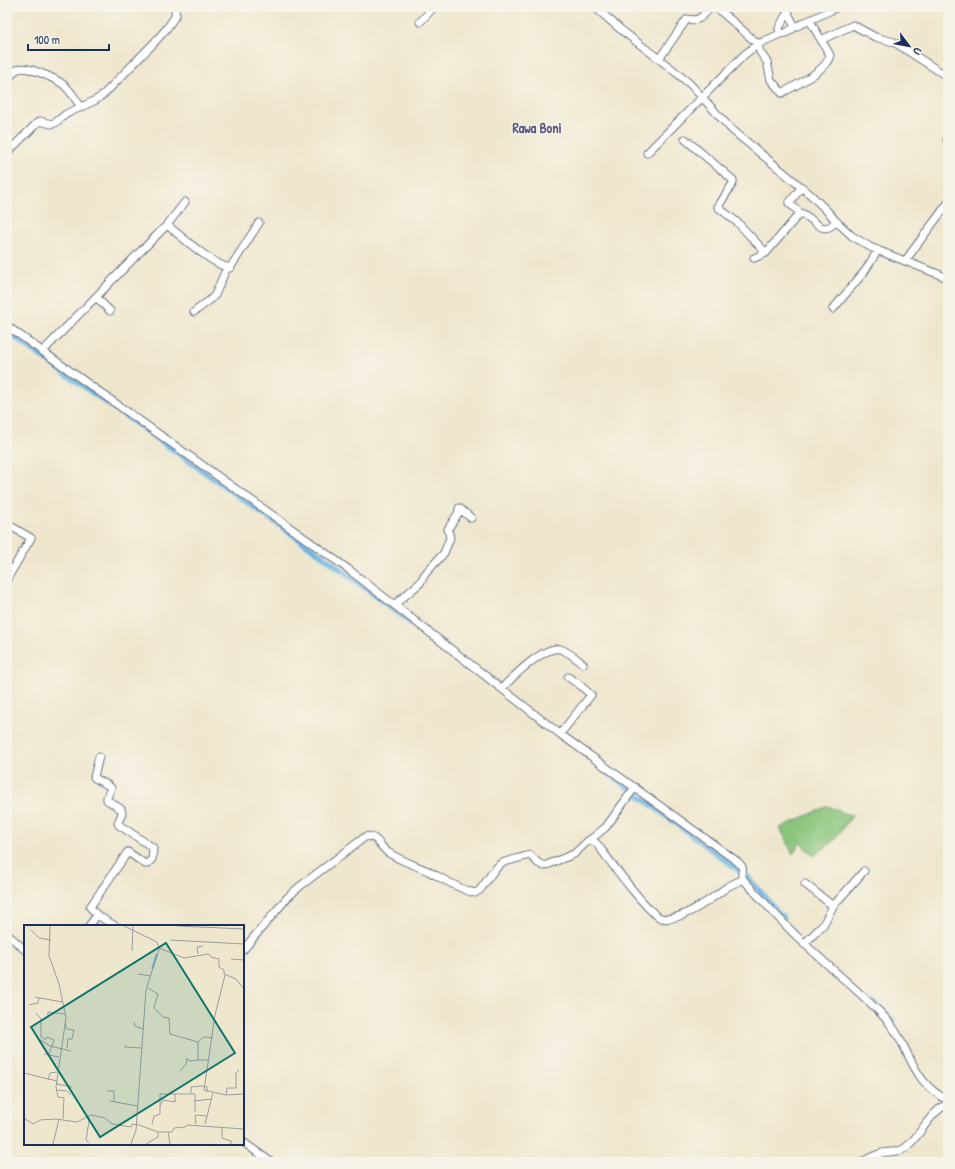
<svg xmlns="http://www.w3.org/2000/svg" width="955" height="1169" font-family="'Patrick Hand',sans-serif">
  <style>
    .green { fill: #89c57b; stroke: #527a6c }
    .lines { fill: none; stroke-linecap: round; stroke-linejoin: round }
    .canal { stroke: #6ab5e3; stroke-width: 5.5 }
    .minor-casing { stroke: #656f85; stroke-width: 9 }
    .minor { stroke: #fff; stroke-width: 7 }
    .labels { text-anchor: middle; stroke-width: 3; stroke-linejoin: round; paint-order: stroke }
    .quarter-label { font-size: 14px; font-weight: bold; fill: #5d5986; stroke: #f7f3e8 }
    .inset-river { fill: none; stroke: #6ab5e3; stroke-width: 2 }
    .inset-road { fill: none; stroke: #9a9da1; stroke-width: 1 }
    .view { fill: #0f766e; fill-opacity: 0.15; stroke: #0f766e; stroke-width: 2 }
    .inset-edge { fill: none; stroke: #1b2f5e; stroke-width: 2 }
  </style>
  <rect width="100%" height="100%" fill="#f7f3e8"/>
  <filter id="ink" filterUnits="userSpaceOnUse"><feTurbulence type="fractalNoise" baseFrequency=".025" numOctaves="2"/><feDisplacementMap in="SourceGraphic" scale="8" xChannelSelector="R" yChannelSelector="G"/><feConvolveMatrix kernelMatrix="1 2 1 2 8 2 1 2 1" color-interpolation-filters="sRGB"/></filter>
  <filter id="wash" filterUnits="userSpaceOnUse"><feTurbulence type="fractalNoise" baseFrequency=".012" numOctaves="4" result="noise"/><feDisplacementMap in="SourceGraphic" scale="16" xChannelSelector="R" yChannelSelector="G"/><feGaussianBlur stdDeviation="0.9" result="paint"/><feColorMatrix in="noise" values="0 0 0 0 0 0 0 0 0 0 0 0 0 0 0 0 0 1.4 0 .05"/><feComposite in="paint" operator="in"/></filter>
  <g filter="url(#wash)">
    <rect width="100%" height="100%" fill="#efe7cd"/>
    <!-- green -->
    <path class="green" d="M828,806L852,816L834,840L814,856L800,843L793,854L780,828Z"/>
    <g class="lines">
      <!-- canal -->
      <path class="canal" d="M7,332L327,559L440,645
        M601,767L748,877L783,918
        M874,1003L886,1013L894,1024"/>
    </g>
  </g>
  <g filter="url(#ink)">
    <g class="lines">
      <!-- minor casing -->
      <g class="minor-casing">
        <path id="minor" d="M595,7L620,29L672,69L690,84L731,129L811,195L828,212L836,221L852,236L872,248L948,278
          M716,7L758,44L760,52L767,62L771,80L782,93C794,86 828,70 830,55L810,21
          M788,10L789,15L795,27
          M420,22L434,7
          M780,34L779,28L788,11
          M821,40L853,25L875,37L894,42L948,77
          M659,59L687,19C700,22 702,16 711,7
          M8,81C10,77 13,71 18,69C27,65 56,79 64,85C71,91 76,100 81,107
          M685,139L733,180V183L718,207L738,223L766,253
          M947,140L948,141
          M7,153L37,123L40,121L51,124L55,123L66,114L96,100L104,94L154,43L167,28L176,15L174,7
          M647,153L744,55L758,44L780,34L786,33L795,27L838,7
          M800,213L789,203L802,187
          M167,225C181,236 214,266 230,268L259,223
          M754,258L766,253L800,213C813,216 822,239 836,221
          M905,261L948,203
          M96,297L110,311
          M833,309L865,271L878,250
          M194,312L210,300L215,295L227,267
          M7,326L348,569L560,734L738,862C747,870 739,871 743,879C763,901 783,924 806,945C822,960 839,975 856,990C870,1003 885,1015 896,1032C912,1059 917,1086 948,1100
          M43,351L133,259L167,225L185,202
          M7,524L31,538L7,579
          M394,605L420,583L425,574L444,553L450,538L448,529L459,512V508L471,518
          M502,688C513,677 543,646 560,649C568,651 577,659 583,664
          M560,734L591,695L580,685L568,677
          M590,840L606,827L635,787
          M805,884L833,906
          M97,915L90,907L127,853L128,852L145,864H147L152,859L153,848L152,847L119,825L118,823L122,813L121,809L107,800V797L111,788C107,783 99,782 94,777L99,757
          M89,926L97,915L115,926
          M7,934L25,950
          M804,944L823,925L833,906L864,871
          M243,950L287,898L299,887L365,837C377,834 380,848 389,853C401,861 415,865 428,871C443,879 459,889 475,893L480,890L492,873L501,863L530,855L538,863L544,866L574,854L589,840H592L597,844C607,857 649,915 661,918C679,923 713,898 727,887C732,884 738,882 743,879
          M243,1142L271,1162
          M862,1162C869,1158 875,1155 882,1153C890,1151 899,1153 905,1148C921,1136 929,1112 948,1104"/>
      </g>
      <!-- minor -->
      <use href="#minor" class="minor"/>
    </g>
  </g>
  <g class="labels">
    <!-- quarter labels -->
    <g class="quarter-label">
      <text x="537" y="133">Rawa Boni</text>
    </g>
  </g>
  <!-- overview -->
  <g transform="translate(24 925)">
    <rect width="220" height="220" fill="#efe7cd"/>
    <path class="inset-river" d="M128,44L133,29"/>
    <path class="inset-road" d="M26,1L25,31L35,59L42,93L32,162L34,172L40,173L39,194M100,1L133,17L135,24L122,65L112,205L107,219M153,1L220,4M7,5L15,13L27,15M146,15L220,19M135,23L160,33L185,29L187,32L195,34V42L200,45V49L212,54L220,64M108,26L109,1M174,29L173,22L179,21M207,34L220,35M114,49L127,51M201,50L191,90L180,165L202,170L220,169M124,63L134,69L130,83L139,92L145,93L146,109L174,117L180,112L189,113M11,72L38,77M5,80L14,78L15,73M12,88L17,94V112L21,114M24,92V87L41,89M110,97L111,101L119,104M41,99L43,104L50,105M12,112L26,121L47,126M21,115L23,112L30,115L25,129M174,117V135H185M102,120L101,122L117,123M43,123L44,114H48L50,105M20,129L35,132M156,146L162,139L163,133L165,136L174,135M0,148L33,156M24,155L26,148L33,147M33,159L48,162M33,165L43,166L47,170M83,166H90V176M167,168V162L178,161L183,162V167M202,170L203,163H212V148L215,145M86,176L113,181M170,176L188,174M136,181L139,175L151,177V169M63,192L65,196L62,215L65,218M0,193L9,199L16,195L32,194L53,197L67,190L81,193L88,199L107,202L108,199L115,200L134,207H148L150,203L161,202L163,200L220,204M128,199L130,191L136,189V169H171V187M172,199L171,190L183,191M181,199L189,168M198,202V213L207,216V219M144,207L146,219M29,219L35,194M122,219L134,212V207"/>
    <path class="view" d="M142,18L211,128L76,212L7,102Z"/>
    <rect width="220" height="220" class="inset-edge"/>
  </g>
  <!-- margin -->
  <rect width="955" height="1169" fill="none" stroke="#f7f3e8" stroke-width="24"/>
  <!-- north arrow -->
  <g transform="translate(909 46) rotate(122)" stroke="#f7f3e8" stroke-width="3" paint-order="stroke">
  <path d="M0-3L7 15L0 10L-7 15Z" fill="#1b2f5e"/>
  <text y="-6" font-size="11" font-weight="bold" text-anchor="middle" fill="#1b2f5e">U</text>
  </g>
  <!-- scale -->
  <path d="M28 44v6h81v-6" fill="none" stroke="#1b2f5e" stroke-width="2"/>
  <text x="34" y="44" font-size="12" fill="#1b2f5e" stroke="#f7f3e8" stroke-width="3" paint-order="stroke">100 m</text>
</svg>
